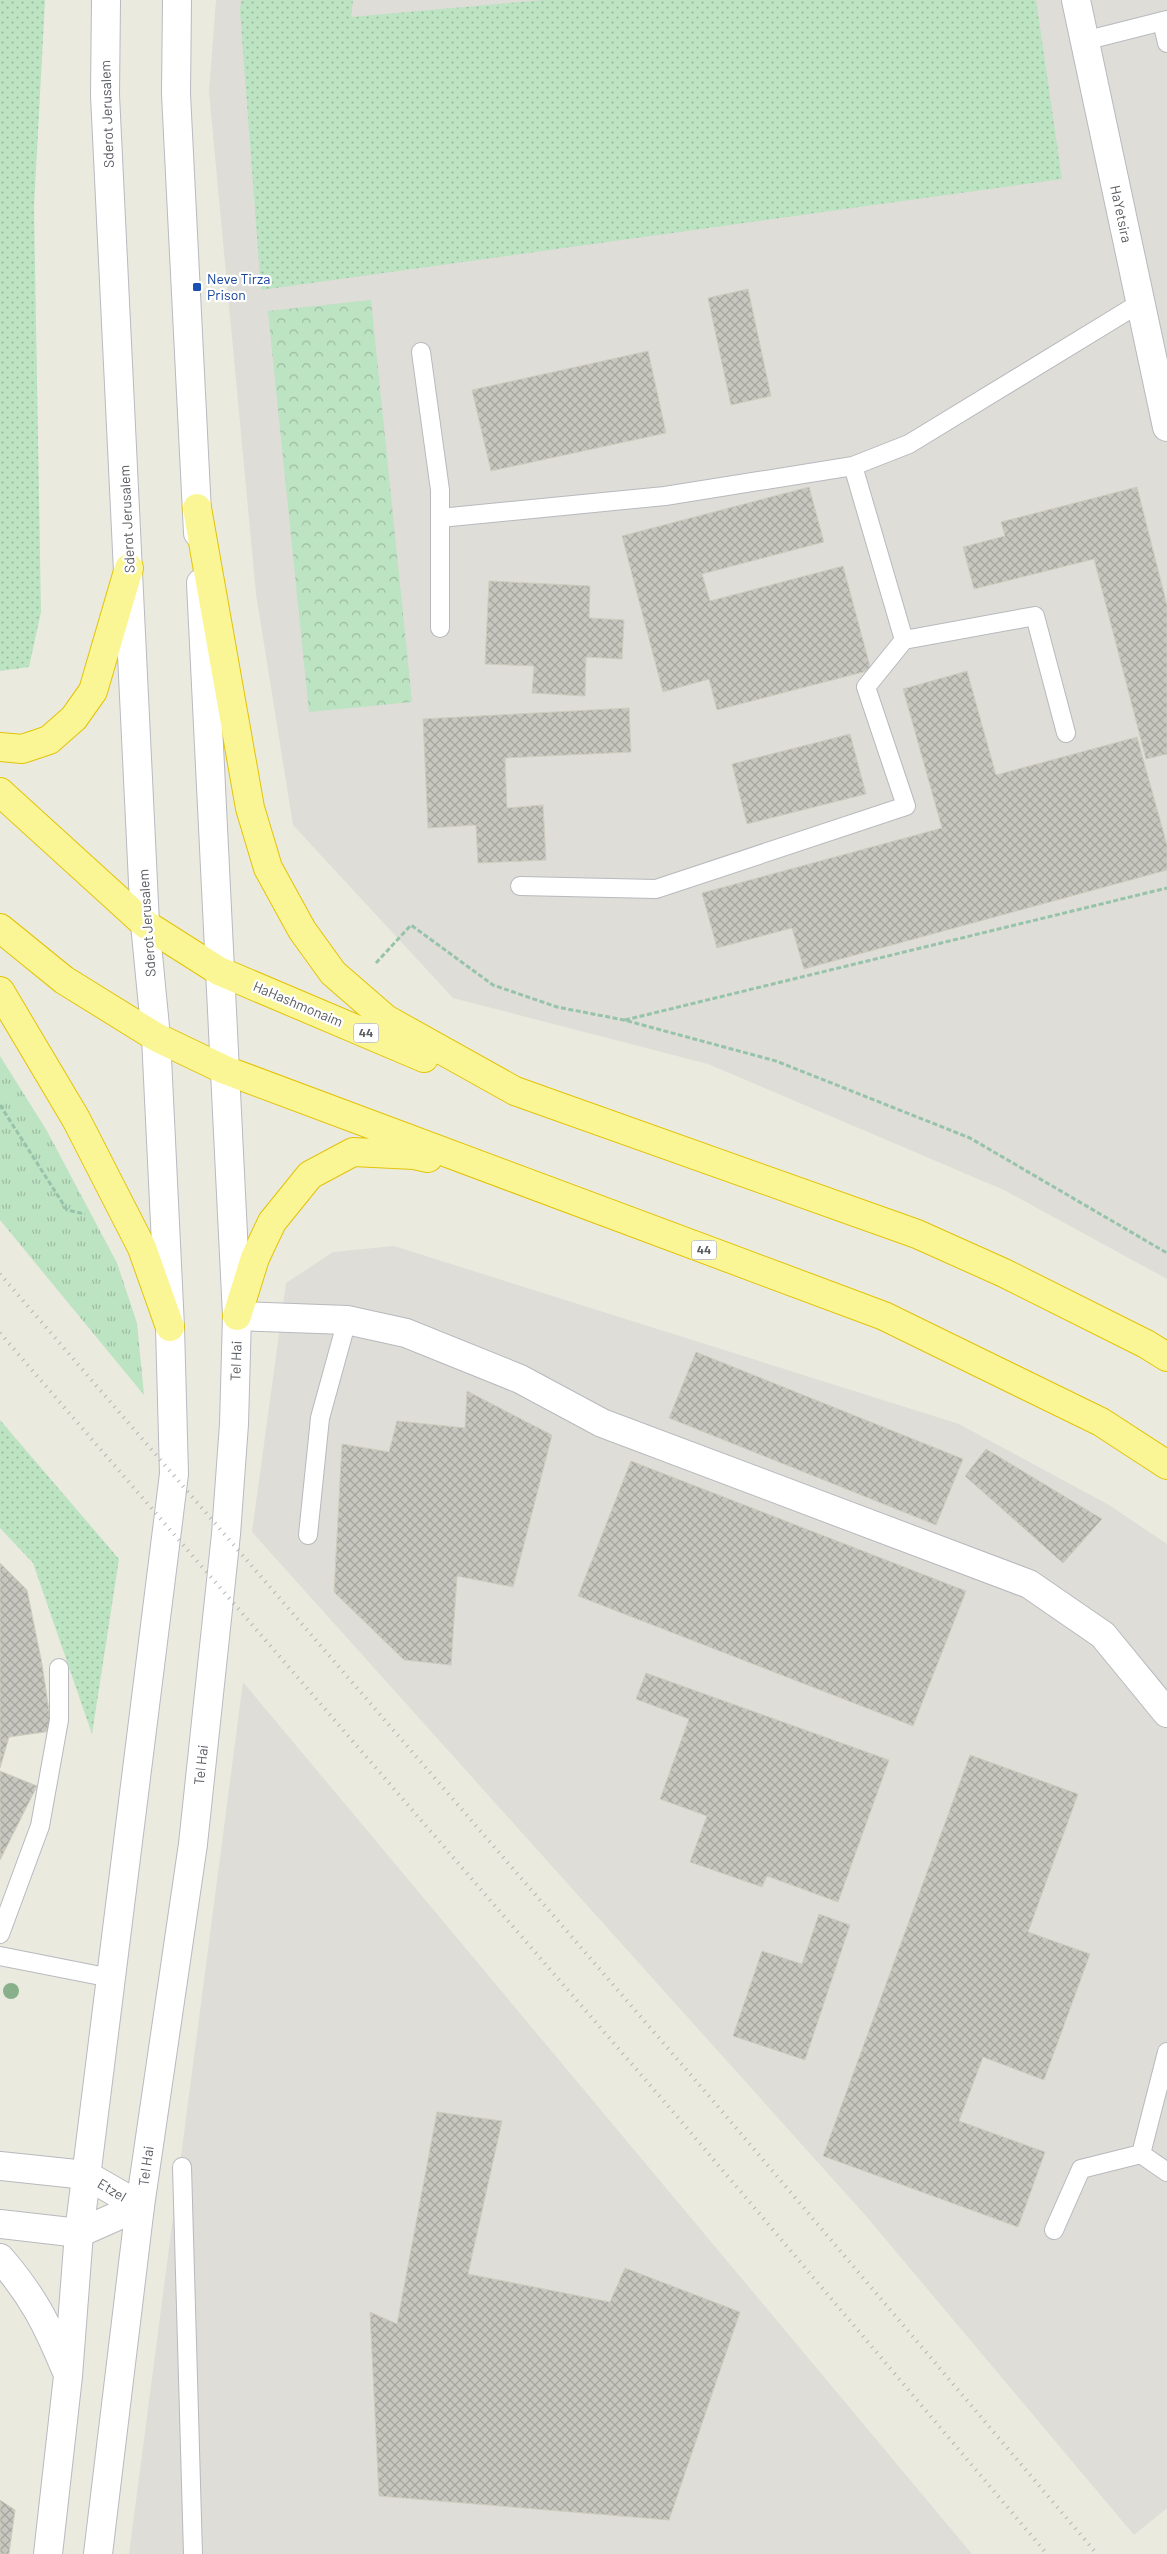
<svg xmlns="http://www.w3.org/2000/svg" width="1167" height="2554" font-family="Barlow,sans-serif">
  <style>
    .industrial { fill: #deddd7 }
    .grass { fill: url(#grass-dots) }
    .forest { fill: url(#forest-crowns) }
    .park { fill: url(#park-tufts) }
    .building { fill: url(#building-cross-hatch); stroke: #cfcdbe }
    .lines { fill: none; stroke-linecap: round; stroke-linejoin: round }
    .service-casing { stroke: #b7b9be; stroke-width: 20 }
    .minor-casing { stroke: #b7b9be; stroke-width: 30 }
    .tertiary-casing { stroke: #b7b9be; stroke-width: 30 }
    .secondary-casing { stroke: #b8bac1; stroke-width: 30 }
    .trunk-casing { stroke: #e3c307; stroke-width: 30 }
    .path { stroke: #96c3aa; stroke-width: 3; stroke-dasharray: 5 2.5; stroke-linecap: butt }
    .service { stroke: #fff; stroke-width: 18 }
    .minor { stroke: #fff; stroke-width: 28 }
    .tertiary { stroke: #fff; stroke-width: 28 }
    .secondary { stroke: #fff; stroke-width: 28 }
    .trunk { stroke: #faf696; stroke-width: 28 }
    .rail { stroke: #b3b4b4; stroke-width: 4; stroke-dasharray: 1 6; stroke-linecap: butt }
    .tree { fill: #87b08b }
    .transit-dot { fill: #1a4fb4; stroke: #fff; stroke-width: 2 }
    .labels { text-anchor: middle; stroke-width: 4.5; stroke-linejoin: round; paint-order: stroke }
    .shield { fill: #fff; stroke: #8a8c90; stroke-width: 1 }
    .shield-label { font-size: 12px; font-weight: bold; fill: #585b60 }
    .street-label { font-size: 14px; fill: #585b60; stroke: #fff }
    .transit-label { font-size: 14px; fill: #164399; stroke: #fff; text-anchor: start }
  </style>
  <defs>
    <pattern id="grass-dots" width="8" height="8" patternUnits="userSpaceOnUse" patternTransform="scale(1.25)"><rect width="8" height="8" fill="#bce3c2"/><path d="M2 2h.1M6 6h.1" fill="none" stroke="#9cbba1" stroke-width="1.8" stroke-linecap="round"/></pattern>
    <pattern id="forest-crowns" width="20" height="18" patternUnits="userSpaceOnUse" patternTransform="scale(1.25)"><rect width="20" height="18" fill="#bce3c2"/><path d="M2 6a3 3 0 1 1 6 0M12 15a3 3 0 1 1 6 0" fill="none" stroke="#9cbba1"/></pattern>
    <pattern id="park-tufts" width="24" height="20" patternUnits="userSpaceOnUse" patternTransform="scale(1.25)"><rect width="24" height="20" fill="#bce3c2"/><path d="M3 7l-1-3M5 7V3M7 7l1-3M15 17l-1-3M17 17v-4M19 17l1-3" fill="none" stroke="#9cbba1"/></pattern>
    <pattern id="building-cross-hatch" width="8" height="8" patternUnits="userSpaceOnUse" patternTransform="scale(1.25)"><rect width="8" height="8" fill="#c8c7bf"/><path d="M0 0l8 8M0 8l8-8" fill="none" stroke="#a5a59f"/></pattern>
  </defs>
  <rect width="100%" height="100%" fill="#ebeadf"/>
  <!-- industrial -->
  <path class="industrial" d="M216,0H1167V1279L1004,1190L708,1064L453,998L293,825L256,594L209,92Z
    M394,1246L959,1424L1109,1505L1167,1544V2508L1134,2535L866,2216L252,1532L286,1283L333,1252Z
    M243,1682L972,2554H129Z"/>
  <!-- grass -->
  <path class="grass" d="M0,0H45L34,207L41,612L29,667L0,671Z
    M241,0H353L351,17L543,0H1036L1062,179L261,290L240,11Z
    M0,1420L119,1559L92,1734L33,1563L0,1528Z"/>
  <!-- forest -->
  <path class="forest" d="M371,300L412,702L309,712L268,311Z"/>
  <!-- park -->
  <path class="park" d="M0,1056L47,1131L117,1263L137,1323L144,1395L0,1220Z"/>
  <!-- building -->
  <path class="building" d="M748,289L771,396L731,405L708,298Z
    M648,351L666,433L491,471L472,390Z
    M809,487L824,542L702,574L710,601L843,566L871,670L717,710L709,679L663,692L622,536Z
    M1137,487L1167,605V754L1146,759L1094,559L974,589L963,547L1005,536L1001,522Z
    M489,581L590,586L589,618L624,620L622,659L586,657L585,696L532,693L534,666L485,664Z
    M967,671L996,775L1137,737L1167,845V870L804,969L792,928L717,948L702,893L942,828L903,689Z
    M629,708L631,752L505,758L507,808L543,805L546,860L478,863L476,825L428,828L423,719Z
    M850,734L866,794L747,824L732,764Z
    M696,1352L963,1459L936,1525L669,1418Z
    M467,1391L552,1435L513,1587L457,1576L451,1665L404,1660L334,1592L342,1444L389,1452L397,1421L465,1428Z
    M986,1449L1102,1519L1063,1563L965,1476Z
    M631,1461L966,1591L913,1726L578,1596Z
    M0,1563L27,1590L42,1664L52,1731L9,1737L0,1768Z
    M646,1673L889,1760L838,1902L767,1876L762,1887L690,1862L707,1816L660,1799L689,1719L636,1699Z
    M970,1755L1078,1794L1028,1932L1090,1954L1044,2080L983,2057L959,2121L1045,2152L1018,2227L823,2156Z
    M0,1771L37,1786L0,1860Z
    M819,1914L850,1925L805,2060L733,2036L762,1951L802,1964Z
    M437,2112L502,2121L468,2274L610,2302L625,2268L740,2312L669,2520L379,2496L370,2312L397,2324Z
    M0,2500L15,2510L9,2554H0Z"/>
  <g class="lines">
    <!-- service casing -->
    <g class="service-casing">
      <path id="service" d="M1162,21L1167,43
        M1084,41L1167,20
        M421,352L440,490V628
        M853,466L904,640L1035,616L1066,733
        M440,518L665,496L853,466L909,444L1140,303
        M520,886L656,889L906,806L866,687L904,640
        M308,1535L320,1418L347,1320
        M0,1934L40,1826L59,1720V1668
        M0,1956L111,1978
        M1167,2052L1141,2154L1167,2172
        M182,2167L193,2554
        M1054,2230L1081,2169L1141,2154"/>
    </g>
    <!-- minor casing -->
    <g class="minor-casing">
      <path id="minor" d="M237,1316L347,1320L406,1333L520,1379L602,1423L1029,1584L1103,1635L1167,1713"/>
    </g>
    <!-- tertiary casing -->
    <g class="tertiary-casing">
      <path id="tertiary" d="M1076,0L1167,427
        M0,2166L86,2175L140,2206
        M0,2224L79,2233L140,2206"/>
    </g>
    <!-- secondary casing -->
    <g class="secondary-casing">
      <path id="secondary" d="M177,0L176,94L198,533
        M0,2258C33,2296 47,2324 66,2370
        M48,2554L68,2376L79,2233L174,1474L170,1327L156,1037L145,924L105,95L106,0
        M98,2554L140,2206L193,1844L226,1534L234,1424L237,1316L201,583"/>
    </g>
    <!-- trunk casing -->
    <g class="trunk-casing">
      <path id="trunk" d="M197,508L250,808L268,868L302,930L333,973L386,1019L515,1091L917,1234L1004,1273L1146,1344L1167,1357
        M0,747L22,749L49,740L74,718L93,691L129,568
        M0,792L145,924L219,971L424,1058
        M0,928L64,980L156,1037L225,1070L884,1316L1101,1422L1167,1465
        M0,991L76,1119L142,1248L170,1327
        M237,1316L255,1258L272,1222L310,1175L353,1152L414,1155L428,1158"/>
    </g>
    <!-- path -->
    <path class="path" d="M376,963L411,925L493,985L557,1007L624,1020L776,1061L970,1138L1167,1253
      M625,1020L1167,888
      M0,1105L67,1210L85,1214"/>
    <!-- service -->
    <use href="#service" class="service"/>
    <!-- minor -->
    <use href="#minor" class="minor"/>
    <!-- tertiary -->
    <use href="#tertiary" class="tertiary"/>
    <!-- secondary -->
    <use href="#secondary" class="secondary"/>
    <!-- trunk -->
    <use href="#trunk" class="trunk"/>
    <!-- rail -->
    <path class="rail" d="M0,1274L709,2096L1097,2554
      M0,1333L681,2121L1047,2554"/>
  </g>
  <!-- trees -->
  <circle class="tree" cx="11" cy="1991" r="8"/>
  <!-- markers -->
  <rect class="transit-dot" x="192" y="282" width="10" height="10" rx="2.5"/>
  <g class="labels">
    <!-- shield labels -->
    <g class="shield">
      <rect x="353.5" y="1023.5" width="25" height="19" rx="4"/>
      <rect x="691.5" y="1240.5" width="25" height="19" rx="4"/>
    </g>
    <g class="shield-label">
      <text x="366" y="1037">44</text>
      <text x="704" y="1254">44</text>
    </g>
    <!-- street labels -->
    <g class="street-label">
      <text transform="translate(107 114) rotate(-92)" y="5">Sderot Jerusalem</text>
      <text transform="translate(1121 214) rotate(78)" y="5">HaYetsira</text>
      <text transform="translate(127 519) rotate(-93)" y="5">Sderot Jerusalem</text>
      <text transform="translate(147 923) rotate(-94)" y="5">Sderot Jerusalem</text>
      <text transform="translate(298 1004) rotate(23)" y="5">HaHashmonaim</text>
      <text transform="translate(236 1361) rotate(-88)" y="5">Tel Hai</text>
      <text transform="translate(201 1765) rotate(-84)" y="5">Tel Hai</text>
      <text transform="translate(146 2166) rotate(-82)" y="5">Tel Hai</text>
      <text transform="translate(112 2190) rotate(31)" y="5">Etzel</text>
    </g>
    <!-- transit labels -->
    <g class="transit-label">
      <text x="207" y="284">Neve Tirza<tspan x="207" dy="16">Prison</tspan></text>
    </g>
  </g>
</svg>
